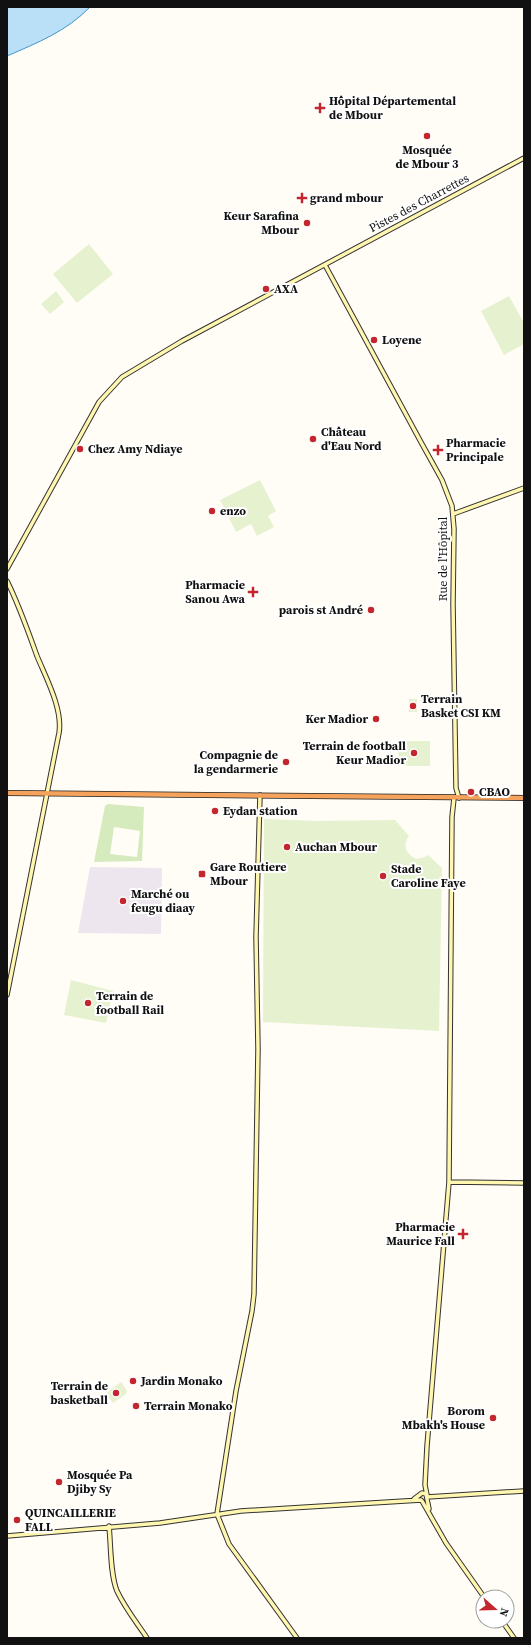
<svg xmlns="http://www.w3.org/2000/svg" width="531" height="1645" font-family="'Source Serif 4',serif">
  <style>
    .industrial { fill: #eee6ef }
    .green { fill: #d5ebbd; fill-rule: evenodd }
    .pitch { fill: #e6f2cf }
    .water { fill: #b9e0f7; stroke: #3f96cf }
    .lines { fill: none; stroke-linecap: round; stroke-linejoin: round }
    .secondary-casing { stroke: #333; stroke-width: 5.5 }
    .highway-casing { stroke: #222; stroke-width: 6 }
    .secondary { stroke: #fff6b0; stroke-width: 3.5 }
    .highway { stroke: #f5a25d; stroke-width: 4.5 }
    .poi-dot { fill: #c4262e; stroke: #fff; stroke-width: 1.5 }
    .labels { text-anchor: middle; stroke-width: 4; stroke-linejoin: round; paint-order: stroke }
    .poi-label { font-size: 12px; font-weight: bold; fill: #111; stroke: #fff; text-anchor: start }
    .street-label { font-size: 12px; fill: #111; stroke: #fff }
  </style>
  <rect width="100%" height="100%" fill="#fffdf5"/>
  <!-- industrial -->
  <path class="industrial" d="M90,867L162,868L161,934L78,933Z"/>
  <!-- green -->
  <path class="green" d="M108,804L144,807L142,861L94,862L105,806ZM114,827L140,831L137,857L110,854Z"/>
  <!-- pitch -->
  <path class="pitch" d="M89,244L113,274L77,303L53,274Z
    M56,291L64,302L50,314L41,304Z
    M509,296L524,323V344L504,355L481,311Z
    M260,480L276,511L268,516L274,527L257,536L251,524L236,532L220,500Z
    M409,699H417V712H409Z
    M399,741H430V766H398Z
    M264,819L317,821L395,820L409,836C402,845 406,855 417,859L425,857L428,855L442,868L439,1031L263,1022Z
    M71,980L113,991L106,1023L64,1015Z
    M121,1382L127,1391L126,1394L113,1403L106,1393Z"/>
  <!-- water -->
  <path class="water" d="M7,7H90C67,31 37,43 7,56Z"/>
  <g class="lines">
    <!-- secondary casing -->
    <g class="secondary-casing">
      <path id="secondary" d="M325,265L422,444L442,480L452,506L454,529L453,604L456,788L459,798
        M453,514L524,488
        M7,569L99,402L122,377L182,341L524,158
        M7,581C19,605 28,631 37,656C46,678 63,709 59,733L7,995
        M260,795L256,937L258,1049L254,1294L252,1311L236,1391L217,1514L229,1544L297,1638
        M449,1182L524,1183
        M427,1495L425,1485L427,1446L449,1182L452,817L454,798
        M427,1497L524,1491
        M414,1499L422,1493L426,1494L429,1509
        M422,1501L446,1543L484,1597
        M109,1526C111,1545 110,1574 117,1591C125,1608 137,1623 147,1638
        M7,1536L160,1523L241,1511L421,1500
        M502,1621L514,1638"/>
    </g>
    <!-- highway casing -->
    <g class="highway-casing">
      <path id="highway" d="M7,793L524,798"/>
    </g>
    <!-- secondary -->
    <use href="#secondary" class="secondary"/>
    <!-- highway -->
    <use href="#highway" class="highway"/>
  </g>
  <!-- markers -->
  <g class="poi-dot">
    <path d="M318 102h4v4h4v4h-4v4h-4v-4h-4v-4h4z"/>
    <circle cx="427" cy="136" r="4"/>
    <path d="M300 192h4v4h4v4h-4v4h-4v-4h-4v-4h4z"/>
    <circle cx="307" cy="223" r="4"/>
    <circle cx="266" cy="289" r="4"/>
    <circle cx="374" cy="340" r="4"/>
    <circle cx="313" cy="439" r="4"/>
    <circle cx="80" cy="449" r="4"/>
    <path d="M436 444h4v4h4v4h-4v4h-4v-4h-4v-4h4z"/>
    <circle cx="212" cy="511" r="4"/>
    <path d="M251 586h4v4h4v4h-4v4h-4v-4h-4v-4h4z"/>
    <circle cx="371" cy="610" r="4"/>
    <circle cx="413" cy="706" r="4"/>
    <circle cx="376" cy="719" r="4"/>
    <circle cx="414" cy="753" r="4"/>
    <circle cx="286" cy="762" r="4"/>
    <circle cx="471" cy="792" r="4"/>
    <circle cx="215" cy="811" r="4"/>
    <circle cx="287" cy="847" r="4"/>
    <rect x="198" y="870" width="8" height="8" rx="2"/>
    <circle cx="383" cy="876" r="4"/>
    <circle cx="123" cy="901" r="4"/>
    <circle cx="88" cy="1003" r="4"/>
    <path d="M461 1228h4v4h4v4h-4v4h-4v-4h-4v-4h4z"/>
    <circle cx="133" cy="1381" r="4"/>
    <circle cx="116" cy="1393" r="4"/>
    <circle cx="136" cy="1406" r="4"/>
    <circle cx="493" cy="1418" r="4"/>
    <circle cx="59" cy="1482" r="4"/>
    <circle cx="17" cy="1520" r="4"/>
  </g>
  <g class="labels">
    <!-- poi labels -->
    <g class="poi-label">
      <text x="329" y="105">Hôpital Départemental<tspan x="329" dy="14">de Mbour</tspan></text>
      <text x="427" y="154" text-anchor="middle">Mosquée<tspan x="427" dy="14">de Mbour 3</tspan></text>
      <text x="310" y="202">grand mbour</text>
      <text x="299" y="220" text-anchor="end">Keur Sarafina<tspan x="299" dy="14">Mbour</tspan></text>
      <text x="274" y="293">AXA</text>
      <text x="382" y="344">Loyene</text>
      <text x="321" y="436">Château<tspan x="321" dy="14">d'Eau Nord</tspan></text>
      <text x="446" y="447">Pharmacie<tspan x="446" dy="14">Principale</tspan></text>
      <text x="88" y="453">Chez Amy Ndiaye</text>
      <text x="220" y="515">enzo</text>
      <text x="245" y="589" text-anchor="end">Pharmacie<tspan x="245" dy="14">Sanou Awa</tspan></text>
      <text x="363" y="614" text-anchor="end">parois st André</text>
      <text x="421" y="703">Terrain<tspan x="421" dy="14">Basket CSI KM</tspan></text>
      <text x="368" y="723" text-anchor="end">Ker Madior</text>
      <text x="406" y="750" text-anchor="end">Terrain de football<tspan x="406" dy="14">Keur Madior</tspan></text>
      <text x="278" y="759" text-anchor="end">Compagnie de<tspan x="278" dy="14">la gendarmerie</tspan></text>
      <text x="479" y="796">CBAO</text>
      <text x="223" y="815">Eydan station</text>
      <text x="295" y="851">Auchan Mbour</text>
      <text x="210" y="871">Gare Routiere<tspan x="210" dy="14">Mbour</tspan></text>
      <text x="391" y="873">Stade<tspan x="391" dy="14">Caroline Faye</tspan></text>
      <text x="131" y="898">Marché ou<tspan x="131" dy="14">feugu diaay</tspan></text>
      <text x="96" y="1000">Terrain de<tspan x="96" dy="14">football Rail</tspan></text>
      <text x="455" y="1231" text-anchor="end">Pharmacie<tspan x="455" dy="14">Maurice Fall</tspan></text>
      <text x="141" y="1385">Jardin Monako</text>
      <text x="108" y="1390" text-anchor="end">Terrain de<tspan x="108" dy="14">basketball</tspan></text>
      <text x="144" y="1410">Terrain Monako</text>
      <text x="485" y="1415" text-anchor="end">Borom<tspan x="485" dy="14">Mbakh's House</tspan></text>
      <text x="67" y="1479">Mosquée Pa<tspan x="67" dy="14">Djiby Sy</tspan></text>
      <text x="25" y="1517">QUINCAILLERIE<tspan x="25" dy="14">FALL</tspan></text>
    </g>
    <!-- street labels -->
    <g class="street-label">
      <text transform="translate(419 203) rotate(-28)" y="4">Pistes des Charrettes</text>
      <text transform="translate(443 559) rotate(-90)" y="4">Rue de l'Hôpital</text>
    </g>
  </g>
  <!-- border -->
  <rect width="531" height="1645" fill="none" stroke="#111111" stroke-width="16"/>
  <!-- north arrow -->
  <g transform="translate(495 1609) rotate(110)"><circle r="19" fill="#ffffff" stroke="#a0a0a0"/>
  <path d="M0-3L7 15L0 10L-7 15Z" fill="#c4262e"/>
  <text y="-6" font-size="11" font-weight="bold" text-anchor="middle" fill="#111111">N</text>
  </g>
</svg>
